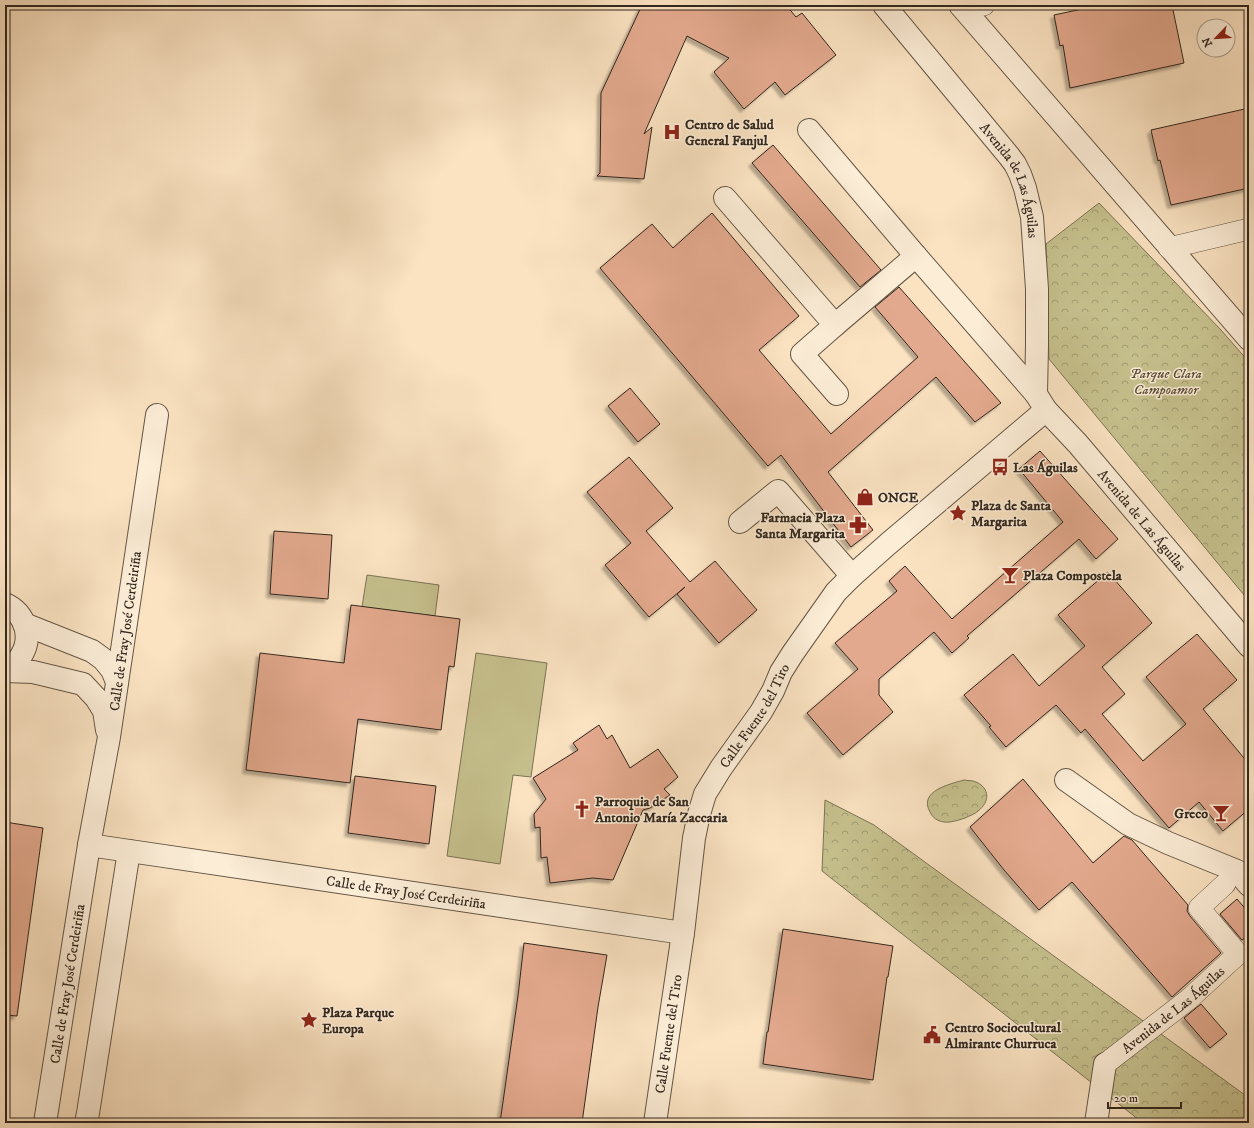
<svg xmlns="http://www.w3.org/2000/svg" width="1254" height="1128" font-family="'IM FELL DW Pica',serif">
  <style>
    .grass { fill: #c6c18e; stroke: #7c7456 }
    .park { fill: url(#park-crowns); stroke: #7c7456 }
    .building { fill: #e3a98e; stroke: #32271d; filter: url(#shadow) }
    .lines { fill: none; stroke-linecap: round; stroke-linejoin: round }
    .pedestrian-casing { stroke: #645646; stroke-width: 22 }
    .minor-casing { stroke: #645646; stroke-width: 24 }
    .pedestrian { stroke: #fcedd7; stroke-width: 21 }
    .minor { stroke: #fcedd7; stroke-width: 22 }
    .labels { text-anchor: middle; stroke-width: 3; stroke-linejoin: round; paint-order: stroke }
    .poi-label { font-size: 14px; font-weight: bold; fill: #32271d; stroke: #fcedd7; text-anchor: start }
    .street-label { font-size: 14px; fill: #32271d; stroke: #fcedd7 }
    .park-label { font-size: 14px; font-style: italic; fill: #574e39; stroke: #fcedd7 }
  </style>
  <defs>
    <pattern id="park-crowns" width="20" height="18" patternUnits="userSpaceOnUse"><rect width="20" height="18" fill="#c6c18e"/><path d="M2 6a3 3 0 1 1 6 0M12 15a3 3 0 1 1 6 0" fill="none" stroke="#a19d73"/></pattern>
    <filter id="shadow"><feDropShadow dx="-3.5" dy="3.5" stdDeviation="1" flood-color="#0004"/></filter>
  </defs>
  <rect width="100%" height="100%" fill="#fbe3c2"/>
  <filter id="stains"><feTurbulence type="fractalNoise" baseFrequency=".005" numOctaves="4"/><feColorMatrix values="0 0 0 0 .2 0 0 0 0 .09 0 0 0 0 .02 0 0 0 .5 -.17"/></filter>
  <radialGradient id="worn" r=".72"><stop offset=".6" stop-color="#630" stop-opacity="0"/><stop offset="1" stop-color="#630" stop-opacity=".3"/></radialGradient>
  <!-- grass -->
  <path class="grass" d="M367,575L439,585L435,616L362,607Z
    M476,653L547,663L531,777L513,775L500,864L447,856Z"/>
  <!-- park -->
  <path class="park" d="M1099,203L1221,330L1249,362V601L1049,359L1046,244Z
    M964,780C968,781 972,780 976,782C990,788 990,802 978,811C975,814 969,816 965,818C959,820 950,823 944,822C937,821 933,818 930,812C918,791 950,784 964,780Z
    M825,800L874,825L1249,1098V1123H1143L822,871Z"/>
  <!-- building -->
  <path class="building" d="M642,5H786L796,17L802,13L836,55L785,95L775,82L744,109L714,72L729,58L687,36L644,134L652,127L644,179L597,176L600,173L601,93Z
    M1101,5H1172L1184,63L1070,88L1063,45L1060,46L1054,15Z
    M1249,108V188L1171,205L1160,160L1158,161L1151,130Z
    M773,145L881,270L860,287L752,163Z
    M712,213L799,316L759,350L831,434L918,357L875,307L899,287L1001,403L975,422L936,377L828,472L873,530L851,547L781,455L768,466L600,268L652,224L673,248Z
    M630,388L660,424L638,442L608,406Z
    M1040,451L1118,539L1096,559L1079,539L967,636L969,638L952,653L934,632L879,679V695L893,712L843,755L807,713L858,669L835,643L897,591L889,581L905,566L952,619L1063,522L1019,469Z
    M629,457L673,508L646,531L690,582L715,561L757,610L719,643L677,594L685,587L649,617L605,565L631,543L587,492Z
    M274,531L332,535L328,599L270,594Z
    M1108,572L1152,623L1102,667L1125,694L1102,714L1143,761L1186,724L1146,677L1167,659L1197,634L1237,680L1203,709L1249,764V809L1223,831L1199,802L1169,828L1085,729L1081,733L1056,705L1006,747L989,727L991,726L964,695L1013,654L1039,686L1085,646L1058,615Z
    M351,605L460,619L454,667L449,666L441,730L358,719L350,783L246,770L260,653L344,663Z
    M599,725L607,739L612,735L630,768L658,749L678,777L664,789L670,795L650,808L643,810L613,880L593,878L550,883L547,857L541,858L540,827L535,828L534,814L546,799L533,778L578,750L573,743Z
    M355,776L436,786L429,844L348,833Z
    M1023,779L1093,863L1124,836L1132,840L1188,905L1187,911L1190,916L1221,953L1172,997L1072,882L1039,910L1004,870L970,827Z
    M5,822L43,828L17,1016L5,1015Z
    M1237,899L1249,913V934L1242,940L1220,914Z
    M783,929L893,946L888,977H887L873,1080L763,1064L767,1032H768Z
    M524,943L607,955L598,1007L582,1123H500L518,996Z
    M1201,1004L1227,1034L1210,1048L1184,1018Z"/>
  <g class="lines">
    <!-- pedestrian casing -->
    <g class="pedestrian-casing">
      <g id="pedestrian">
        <path d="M964,9L984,5"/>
        <path d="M1169,248L1249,229"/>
        <path id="s1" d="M1105,1064L1189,999L1238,954L1199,908L1225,884"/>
      </g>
    </g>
    <!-- minor casing -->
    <g class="minor-casing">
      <g id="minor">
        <path id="s2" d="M884,5L1009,156L1015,164L1020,174L1025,188L1032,217L1037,289V345L1036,394L1046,410L1078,444L1249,646"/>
        <path d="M960,5L1249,339"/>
        <path d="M809,130L916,256L1036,394"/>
        <path d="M725,198L835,325L916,256"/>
        <path d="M835,325L802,354L837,394"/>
        <path id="s3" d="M157,415L109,737L89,845L683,933"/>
        <path d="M740,522L778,491L852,576"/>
        <path d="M5,604C25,613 33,637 21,656C18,663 11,667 5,670"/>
        <path d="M24,624L92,651L103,659L112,670L117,682"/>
        <path d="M5,671L33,672L83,684L96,698L104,711L107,730"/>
        <path d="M1066,780L1128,824L1168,843L1237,871L1249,885"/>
        <path id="s4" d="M45,1123L89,845"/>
        <path d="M86,1123L88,1113L129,851"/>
        <path id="s5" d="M655,1123L683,933L694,838L699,814L705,794L721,768L761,712L773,691L781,672L793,653L836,592L852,576L888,544L1046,410"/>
        <path d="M1096,1123L1105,1064"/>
      </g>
    </g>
    <!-- pedestrian -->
    <use href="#pedestrian" class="pedestrian"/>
    <!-- minor -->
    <use href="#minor" class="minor"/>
  </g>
  <!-- icons -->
  <defs>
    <g id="hospital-bare" transform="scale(1.38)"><path d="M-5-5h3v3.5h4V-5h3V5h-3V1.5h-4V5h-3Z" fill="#8f2418" stroke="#fcedd7" stroke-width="2.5" paint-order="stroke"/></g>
    <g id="bus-bare" transform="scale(1.38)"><path d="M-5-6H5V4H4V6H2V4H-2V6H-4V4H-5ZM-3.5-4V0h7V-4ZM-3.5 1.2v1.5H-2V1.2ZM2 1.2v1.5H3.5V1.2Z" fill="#8f2418" stroke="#fcedd7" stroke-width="2.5" paint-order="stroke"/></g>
    <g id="shop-bare" transform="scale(1.38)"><path d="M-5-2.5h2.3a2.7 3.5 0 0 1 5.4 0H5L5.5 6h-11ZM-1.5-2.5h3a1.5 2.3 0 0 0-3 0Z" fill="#8f2418" stroke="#fcedd7" stroke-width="2.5" paint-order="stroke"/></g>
    <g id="sight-bare" transform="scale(1.38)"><path d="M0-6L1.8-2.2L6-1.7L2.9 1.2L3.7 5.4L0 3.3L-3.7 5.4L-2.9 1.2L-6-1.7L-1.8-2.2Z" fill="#8f2418" stroke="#fcedd7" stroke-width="2.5" paint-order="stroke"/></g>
    <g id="pharmacy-bare" transform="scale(1.38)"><path d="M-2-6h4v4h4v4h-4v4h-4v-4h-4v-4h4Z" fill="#8f2418" stroke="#fcedd7" stroke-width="2.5" paint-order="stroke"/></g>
    <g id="bar-bare" transform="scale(1.38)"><path d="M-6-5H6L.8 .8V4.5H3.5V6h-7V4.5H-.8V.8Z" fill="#8f2418" stroke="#fcedd7" stroke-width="2.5" paint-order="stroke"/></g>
    <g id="church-bare" transform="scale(1.38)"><path d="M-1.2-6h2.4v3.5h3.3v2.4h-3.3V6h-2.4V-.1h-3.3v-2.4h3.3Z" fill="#8f2418" stroke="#fcedd7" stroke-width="2.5" paint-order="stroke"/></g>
    <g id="civic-bare" transform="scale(1.38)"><path d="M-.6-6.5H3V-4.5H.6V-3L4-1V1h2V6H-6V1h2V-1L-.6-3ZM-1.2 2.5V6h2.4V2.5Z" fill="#8f2418" stroke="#fcedd7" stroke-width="2.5" paint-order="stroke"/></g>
  </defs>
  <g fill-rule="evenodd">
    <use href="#hospital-bare" x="672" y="132"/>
    <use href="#bus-bare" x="1000" y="467"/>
    <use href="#shop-bare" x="865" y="497"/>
    <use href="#sight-bare" x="958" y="513"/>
    <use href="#pharmacy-bare" x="858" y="525"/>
    <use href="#bar-bare" x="1010" y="575"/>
    <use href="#church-bare" x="582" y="809"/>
    <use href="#bar-bare" x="1221" y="813"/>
    <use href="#sight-bare" x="309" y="1020"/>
    <use href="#civic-bare" x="932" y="1035"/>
  </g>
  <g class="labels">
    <!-- poi labels -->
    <g class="poi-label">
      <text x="685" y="129">Centro de Salud<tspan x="685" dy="16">General Fanjul</tspan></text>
      <text x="1013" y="472">Las Águilas</text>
      <text x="878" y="502">ONCE</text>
      <text x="971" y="510">Plaza de Santa<tspan x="971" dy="16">Margarita</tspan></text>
      <text x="845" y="522" text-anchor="end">Farmacia Plaza<tspan x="845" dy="16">Santa Margarita</tspan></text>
      <text x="1023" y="580">Plaza Compostela</text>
      <text x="595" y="806">Parroquia de San<tspan x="595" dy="16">Antonio María Zaccaria</tspan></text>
      <text x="1208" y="818" text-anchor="end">Greco</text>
      <text x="322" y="1017">Plaza Parque<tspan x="322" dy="16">Europa</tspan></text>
      <text x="945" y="1032">Centro Sociocultural<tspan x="945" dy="16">Almirante Churruca</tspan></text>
    </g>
    <!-- street labels -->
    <g class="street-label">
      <text dy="5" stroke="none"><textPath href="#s2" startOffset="219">Avenida de Las Águilas</textPath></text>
      <text dy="5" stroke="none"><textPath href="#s2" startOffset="604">Avenida de Las Águilas</textPath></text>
      <text transform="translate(125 631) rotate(-82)" y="5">Calle de Fray José Cerdeiriña</text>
      <text dy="5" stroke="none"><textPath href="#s5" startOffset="426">Calle Fuente del Tiro</textPath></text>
      <text dy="5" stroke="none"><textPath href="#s3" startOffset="756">Calle de Fray José Cerdeiriña</textPath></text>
      <text dy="5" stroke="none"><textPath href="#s4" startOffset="141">Calle de Fray José Cerdeiriña</textPath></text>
      <text dy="5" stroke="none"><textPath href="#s1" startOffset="87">Avenida de Las Águilas</textPath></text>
      <text dy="5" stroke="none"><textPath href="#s5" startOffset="90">Calle Fuente del Tiro</textPath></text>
    </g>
    <!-- park labels -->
    <g class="park-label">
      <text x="1166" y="378">Parque Clara<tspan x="1166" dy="16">Campoamor</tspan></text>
    </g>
  </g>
  <!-- margin -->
  <rect width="1254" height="1128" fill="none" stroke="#fbe3c2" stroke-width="20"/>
  <rect x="6" y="6" width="1242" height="1116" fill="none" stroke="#32271d" stroke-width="2"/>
  <rect x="10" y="10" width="1234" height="1108" fill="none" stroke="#32271d"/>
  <!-- north arrow -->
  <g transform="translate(1216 38) rotate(245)"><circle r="19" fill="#fcedd7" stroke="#ab9e8d"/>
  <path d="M0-3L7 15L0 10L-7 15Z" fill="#8f2418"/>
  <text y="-6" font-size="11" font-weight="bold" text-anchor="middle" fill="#32271d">N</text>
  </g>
  <!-- scale -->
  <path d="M1108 1102v6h73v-6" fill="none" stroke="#32271d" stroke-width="2"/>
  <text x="1114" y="1102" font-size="12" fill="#32271d" stroke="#fcedd7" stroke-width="3" paint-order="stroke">20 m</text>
  <rect width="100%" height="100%" filter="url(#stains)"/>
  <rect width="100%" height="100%" fill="url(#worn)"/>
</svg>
